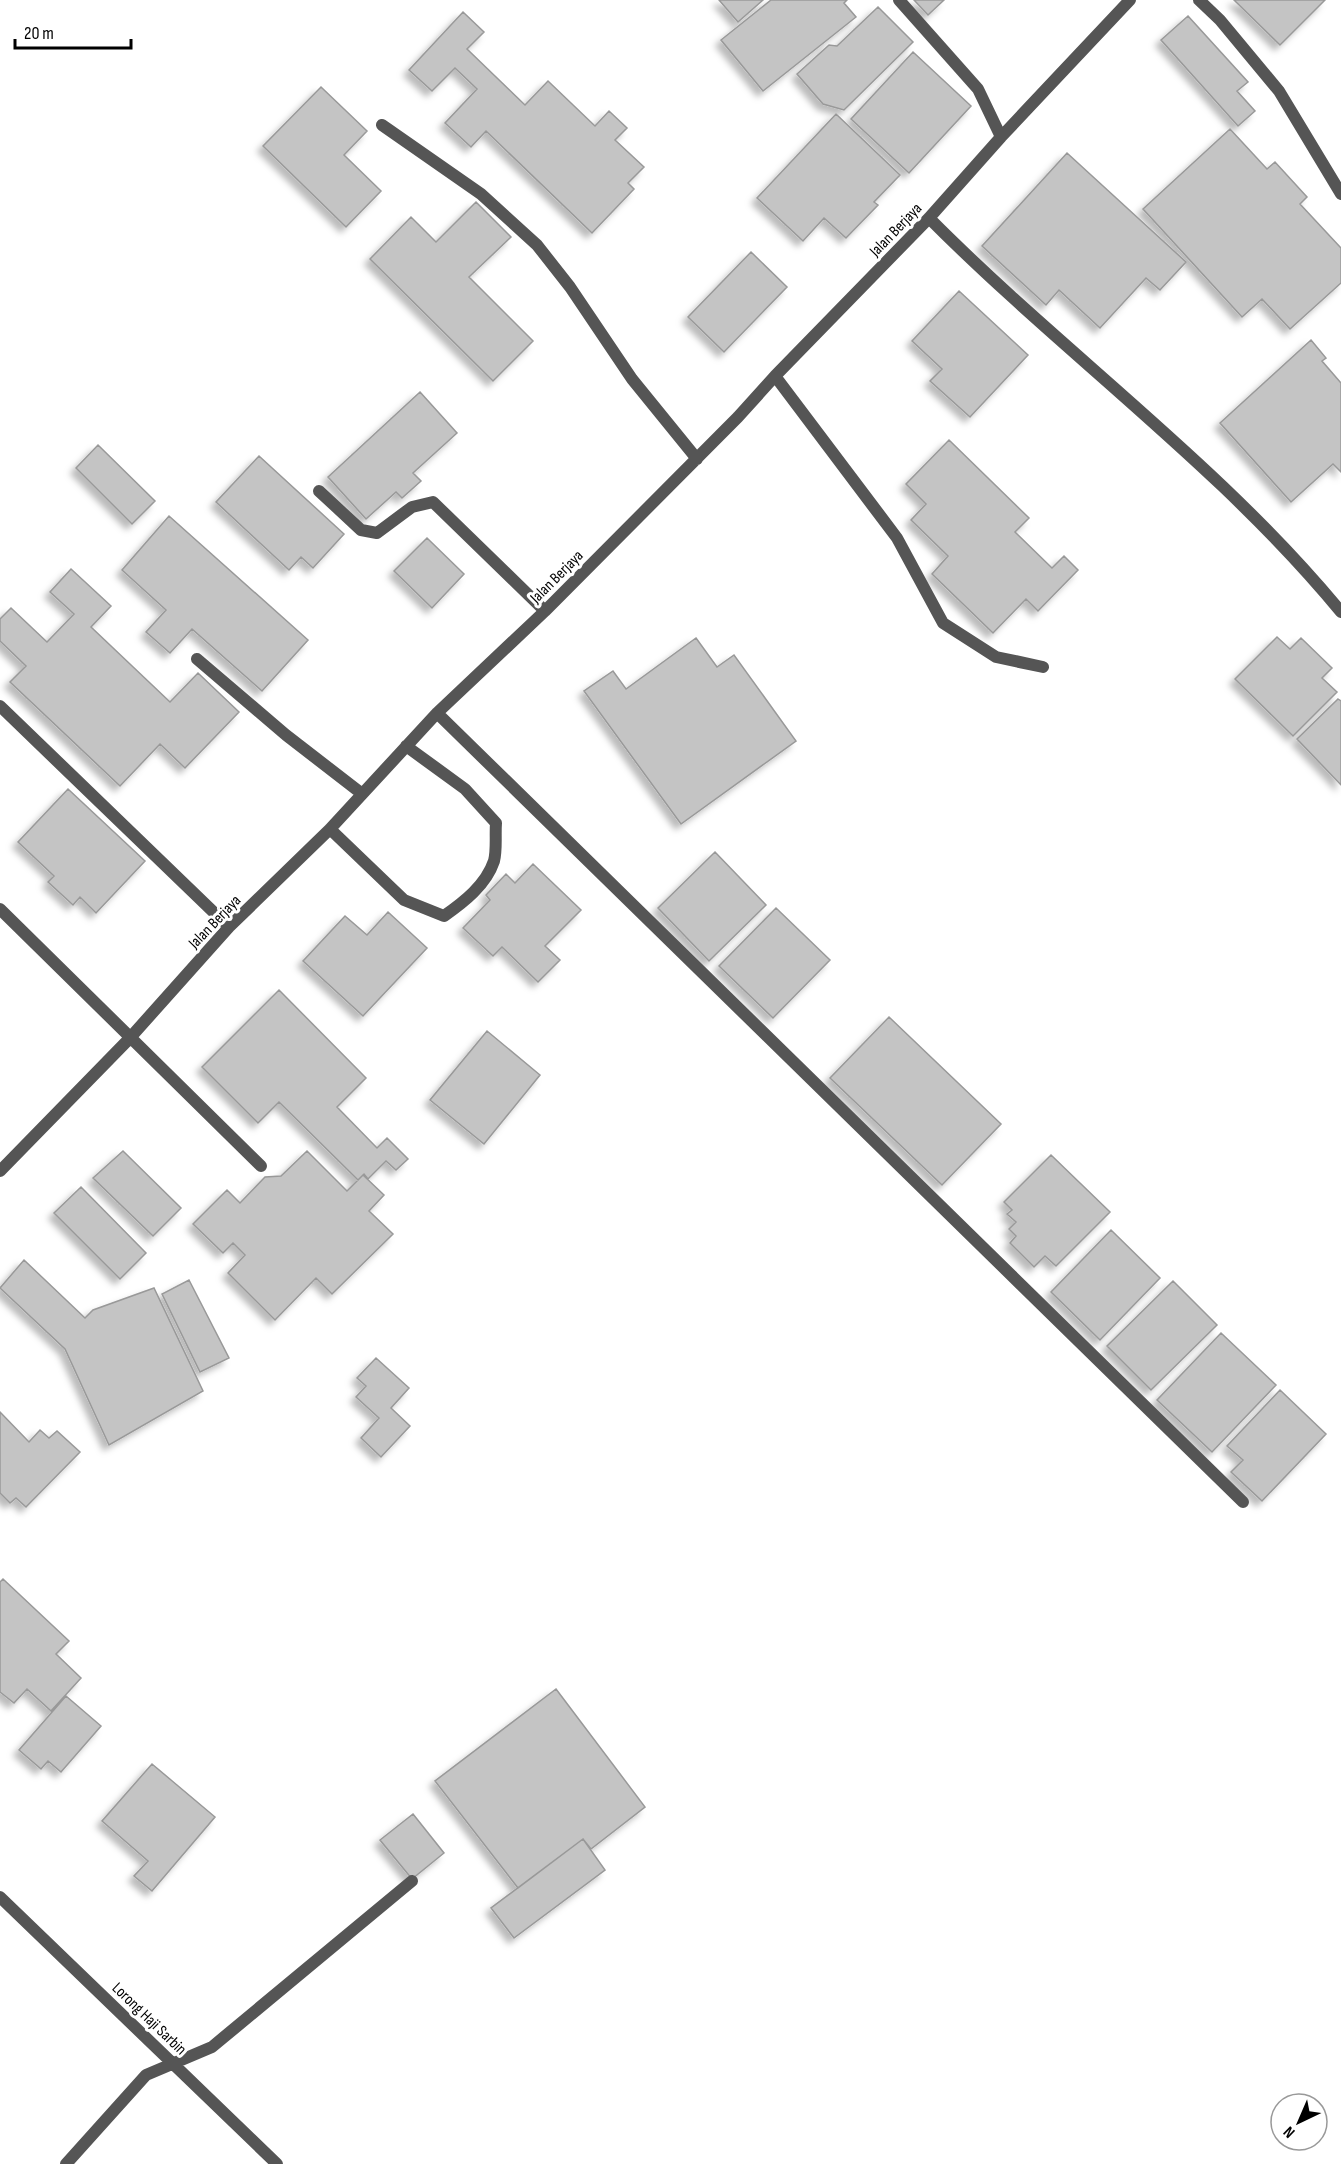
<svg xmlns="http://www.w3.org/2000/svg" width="1341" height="2164" font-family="'Sofia Sans Condensed',sans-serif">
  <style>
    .building { fill: #c4c4c4; stroke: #999; stroke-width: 1.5; filter: url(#shadow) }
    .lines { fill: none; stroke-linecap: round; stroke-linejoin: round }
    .street { stroke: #555; stroke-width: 12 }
    .labels { text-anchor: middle; stroke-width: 6; stroke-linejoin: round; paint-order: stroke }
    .street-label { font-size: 16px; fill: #000; stroke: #fff }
  </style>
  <defs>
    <filter id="shadow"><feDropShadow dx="-5.5" dy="5.5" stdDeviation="3" flood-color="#0004"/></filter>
  </defs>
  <rect width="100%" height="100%" fill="#fff"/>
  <!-- building -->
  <path class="building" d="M719,0H763L738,22Z
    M771,0H847L844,3L856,17L763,91L721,40Z
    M914,0H944L928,15Z
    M1234,0H1325L1280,45Z
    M878,7L913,42L844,110L823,104L797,74L829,45L837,46Z
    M463,12L484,32L467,49L525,105L548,81L595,126L609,111L627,128L615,140L644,167L628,183L634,189L592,233L486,131L471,147L445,123L477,89L455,68L432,91L409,70Z
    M1188,16L1248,82L1237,91L1255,111L1238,126L1161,40Z
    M913,52L971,106L909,173L851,119Z
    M321,87L367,131L344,155L381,191L346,227L263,146Z
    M836,114L900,175L874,202L878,205L846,238L824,218L803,241L757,198Z
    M1230,129L1267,169L1275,162L1307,197L1300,204L1341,248V283L1290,329L1262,299L1242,317L1143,209Z
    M1067,153L1186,262L1160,290L1146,278L1100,328L1059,290L1046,305L982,246Z
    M476,202L511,237L469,277L533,341L493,381L370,259L411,217L436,242Z
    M751,252L787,287L724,352L688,317Z
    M959,291L1028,355L970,417L930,381L942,369L912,341Z
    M1311,340L1326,358L1322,361L1341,383V472L1333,464L1291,502L1220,423Z
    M420,392L457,433L413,473L421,481L402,498L396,492L366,519L328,477Z
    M949,440L1029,518L1015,532L1052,568L1064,556L1078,570L1038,611L1026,599L993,633L932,574L948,556L911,520L926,504L906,484Z
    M98,445L155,501L132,524L76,468Z
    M259,456L344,534L313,568L301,557L289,570L216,502Z
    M169,516L308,640L262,691L192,629L170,653L146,632L166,610L122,570Z
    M427,538L464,574L432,608L394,571Z
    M71,569L111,606L91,627L170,702L198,673L239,712L185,768L160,744L120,786L10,682L26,666L0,641V619L11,608L47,642L74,614L50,592Z
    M1277,637L1290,649L1301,638L1332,668L1322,678L1337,692L1293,736L1235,679Z
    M696,638L717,667L734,655L796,741L681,824L584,691L613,671L626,689Z
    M1338,699L1341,701V785L1297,739Z
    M68,789L145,861L96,913L80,897L73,905L48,882L54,876L18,842Z
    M715,852L766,905L709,961L658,908Z
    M533,864L581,910L545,946L560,960L538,982L502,947L493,956L463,928L490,900L486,895L506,874L515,883Z
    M776,908L830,960L773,1018L719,966Z
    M388,912L427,948L363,1016L303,961L345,916L367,935Z
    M279,990L366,1078L337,1107L377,1148L387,1138L408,1159L396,1170L386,1161L368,1179L364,1174L358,1180L279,1102L258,1123L202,1067Z
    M889,1017L1001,1124L942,1185L830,1078Z
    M487,1031L540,1075L484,1144L430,1100Z
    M123,1151L181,1208L153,1236L93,1178Z
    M307,1151L347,1191L363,1175L384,1195L369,1211L393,1234L332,1294L316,1278L275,1320L228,1273L245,1255L233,1243L223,1253L193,1224L227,1190L240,1203L265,1177L281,1176Z
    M1051,1155L1110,1212L1056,1266L1045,1256L1034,1267L1010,1243L1016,1236L1009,1229L1016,1222L1007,1214L1012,1210L1004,1202Z
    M81,1187L146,1253L120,1279L54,1213Z
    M1111,1230L1160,1278L1100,1340L1051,1292Z
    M24,1260L85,1318L93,1310L154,1288L203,1391L109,1445L65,1349L0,1288Z
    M189,1280L229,1358L200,1372L162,1294Z
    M1173,1281L1217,1325L1151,1390L1107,1346Z
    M1221,1333L1276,1385L1212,1452L1157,1400Z
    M376,1358L409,1388L391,1408L410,1426L381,1457L361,1438L379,1418L356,1397L366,1386L357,1378Z
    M1280,1390L1326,1434L1262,1501L1231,1472L1243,1460L1227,1446Z
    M0,1412L29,1442L40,1430L49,1438L57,1431L80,1452L26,1507L16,1498L10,1503L0,1493Z
    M3,1579L69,1641L56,1654L81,1678L51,1711L27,1689L14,1703L0,1692V1582Z
    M556,1689L645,1807L591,1849L583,1839L518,1888L435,1781Z
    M66,1696L101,1726L61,1772L48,1761L41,1769L19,1750Z
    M152,1764L215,1817L152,1891L134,1876L148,1861L102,1821Z
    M413,1814L444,1853L412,1879L380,1840Z
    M583,1839L605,1870L514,1938L491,1908Z"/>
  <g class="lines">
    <!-- street -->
    <path class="street" d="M899,0L978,89L1001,137
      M1199,0L1220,20L1279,91L1341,194
      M382,125L481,194L537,245L570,287L632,379L697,459
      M929,218C1063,353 1220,465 1341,612
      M775,376L897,538L943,623L996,657L1043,667
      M319,491L361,530L377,533L412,507L433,502L545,611
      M197,659L286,735L361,793
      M0,706L229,927
      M437,713L1243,1502
      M330,829L404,900L444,916C464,902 486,885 494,861C497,850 495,835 496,823L465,789L406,746
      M0,909L261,1166
      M0,1171L129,1039L229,927L330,829L437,713L545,611L738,417L775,376L929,218L1001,137L1130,0
      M0,1897L277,2164
      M66,2164L146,2075L212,2047L412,1881"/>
  </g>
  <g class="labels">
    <!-- street labels -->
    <g class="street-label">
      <text transform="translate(895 229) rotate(-46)" y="6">Jalan Berjaya</text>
      <text transform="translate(556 576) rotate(-45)" y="6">Jalan Berjaya</text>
      <text transform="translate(214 921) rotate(-46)" y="6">Jalan Berjaya</text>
      <text transform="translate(150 2018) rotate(44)" y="6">Lorong Haji Sarbin</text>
    </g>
  </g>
  <!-- north arrow -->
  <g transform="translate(1299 2122) rotate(224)"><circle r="28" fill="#ffffff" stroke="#999999" stroke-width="1.5"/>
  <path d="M0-4.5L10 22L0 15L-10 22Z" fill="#000000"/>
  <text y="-9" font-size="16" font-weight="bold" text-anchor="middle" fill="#000000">N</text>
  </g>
  <!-- scale -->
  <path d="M15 39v9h116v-9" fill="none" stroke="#000000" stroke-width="3"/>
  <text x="24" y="39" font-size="18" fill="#000000" stroke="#ffffff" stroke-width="4.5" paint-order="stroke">20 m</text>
</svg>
